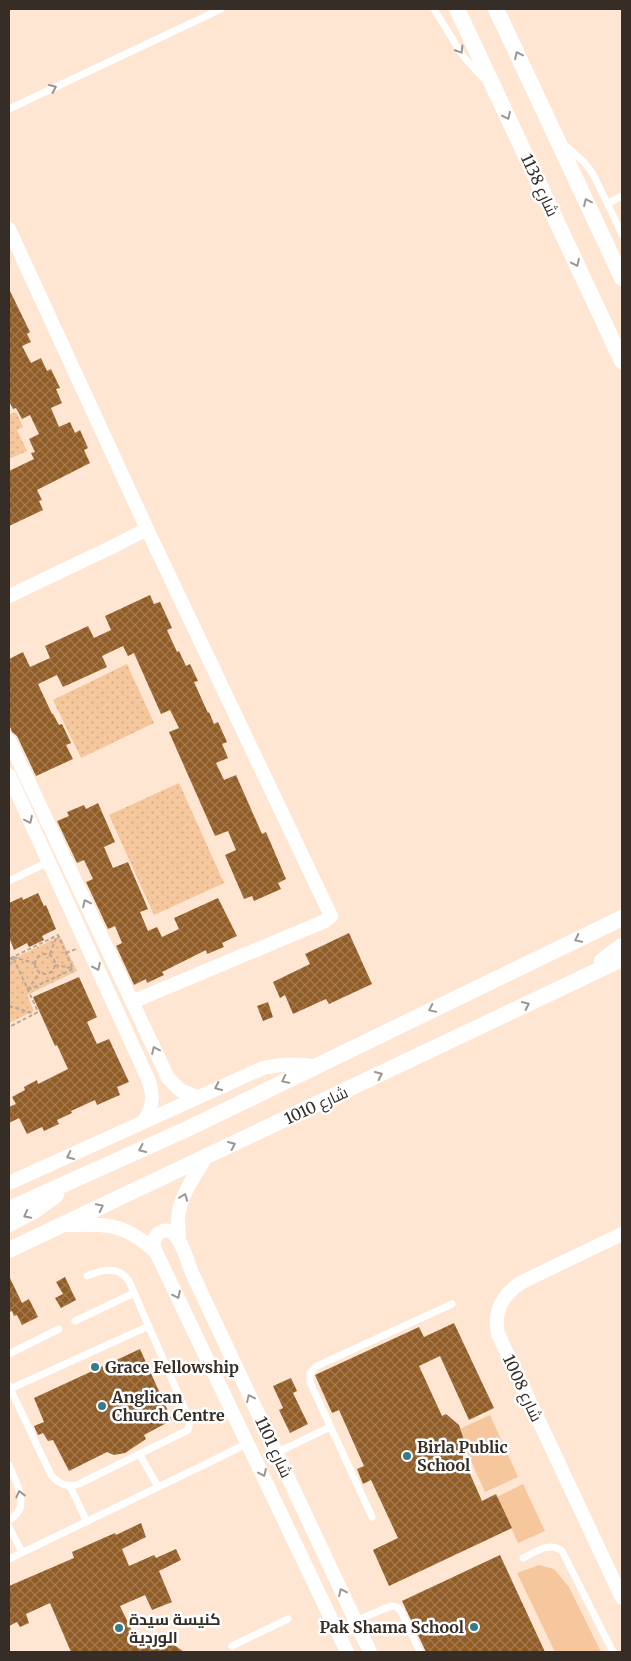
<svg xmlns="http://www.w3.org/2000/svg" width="631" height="1661" font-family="Merriweather,Cairo,serif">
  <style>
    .green { fill: #f6c79d }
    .garden { fill: url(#garden-dots) }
    .building { fill: url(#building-cross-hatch) }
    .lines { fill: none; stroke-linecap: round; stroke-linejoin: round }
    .path { stroke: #bba898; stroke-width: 2; stroke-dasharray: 4 2.5; stroke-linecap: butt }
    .service { stroke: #fff; stroke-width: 7 }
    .minor { stroke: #fff; stroke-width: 14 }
    .tertiary { stroke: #fff; stroke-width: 16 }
    .oneway { stroke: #9a9692 }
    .poi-dot { fill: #377b8a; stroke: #fff; stroke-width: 2 }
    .labels { text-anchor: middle; stroke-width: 5; stroke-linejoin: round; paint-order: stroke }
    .street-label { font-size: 16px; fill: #362e26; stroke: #fff }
    .poi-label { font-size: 16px; font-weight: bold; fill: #362e26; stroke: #fff; text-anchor: start }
  </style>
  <defs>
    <pattern id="garden-dots" width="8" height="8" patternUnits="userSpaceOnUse" patternTransform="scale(1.25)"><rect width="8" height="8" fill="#f6c79d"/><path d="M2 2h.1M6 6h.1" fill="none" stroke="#d4ab87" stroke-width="1.8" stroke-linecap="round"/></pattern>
    <pattern id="building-cross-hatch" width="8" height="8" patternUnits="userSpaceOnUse" patternTransform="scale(1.25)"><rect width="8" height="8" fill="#925c25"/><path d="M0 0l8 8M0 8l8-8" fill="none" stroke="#a17a53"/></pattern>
  </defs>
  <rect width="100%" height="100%" fill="#fee6d2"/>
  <!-- green -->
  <path class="green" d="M490,1415L518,1477L485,1492L457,1430Z
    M523,1484L545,1531L518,1543L497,1497Z
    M539,1565L554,1569L569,1587L601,1652H555L517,1573Z"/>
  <!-- garden -->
  <path class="garden" d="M9,412L10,414L16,412L23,427L17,430L27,451L9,459Z
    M127,664L154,723L81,758L53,700Z
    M179,783L224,883L154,915L109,815Z
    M60,936L77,971L27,995L34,1011L9,1023V961Z"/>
  <!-- building -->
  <path class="building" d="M9,289L30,332L27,334L31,342L22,346L31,363L41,358L47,371L51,369L60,388L56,389L62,403L51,408L59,427L70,422L75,433L80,430L88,448L84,450L90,463L37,490L42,500L39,501L43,510L9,526V471L34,459L31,453L35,452L29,439L39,434L30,415L22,419L16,408L13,409L9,401Z
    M150,595L154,604L160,602L172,628L167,630L177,652L179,651L186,666L190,664L198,681L194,682L208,713L209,712L214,724L218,722L227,742L222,744L228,758L216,763L224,780L236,775L262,834L266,832L286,879L278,883L281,889L254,901L252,896L244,899L225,855L236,850L228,831L215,836L169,732L179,728L170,710L161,714L134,653L128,656L123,646L102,656L107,667L63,687L57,675L38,684L52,714H53L59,725L62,724L71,743L66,745L73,759L36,776L17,736L12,732L9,724V659L23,652L30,667L50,658L45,646L88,626L94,638L111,630L105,616Z
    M98,803L115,842L104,847L113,868L128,862L148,909L140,912L148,931L157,927L162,937L179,929L174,918L218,898L237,936L222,943L224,947L207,954L206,950L162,972L164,975L147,983L146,979L134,985L116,946L122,943L115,926L108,929L86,882L93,879L84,860L77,863L57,821L69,816L67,812L84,805L86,809Z
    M38,893L44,906L46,905L56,929L42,936L44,940L29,947L27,943L14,950L9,937V903L22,897L23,900Z
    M349,933L372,984L329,1004L326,999L293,1014L285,995L280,998L273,982L310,964L305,954Z
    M79,977L97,1017L87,1022L95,1040L97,1044L109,1039L129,1082L117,1087L120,1095L97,1105L95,1100L71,1111L72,1113L57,1120L59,1124L44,1131L42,1127L27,1134L19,1118L9,1123V1107L16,1104L12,1097L25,1090L24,1087L37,1080L38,1084L68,1069L57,1045L55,1046L33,997Z
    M268,1002L273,1017L263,1021L257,1006Z
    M9,1276L22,1303L29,1299L38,1317L22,1325L17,1315L14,1316L12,1311L9,1312Z
    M65,1277L76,1300L61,1308L55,1298L63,1294L56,1282Z
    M454,1323L494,1408L469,1420L440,1356L419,1366L442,1416L446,1414L459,1425L464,1440L463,1458L482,1501L496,1494L512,1528L389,1586L373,1550L398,1538L371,1480L363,1484L357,1469L364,1466L339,1410L332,1413L315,1375L419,1327L424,1337Z
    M140,1349L172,1420L144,1435L146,1439L125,1453L114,1455L107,1452L69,1471L53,1440L48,1441L43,1433L38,1435L34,1426L44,1422L34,1398Z
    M291,1378L297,1391L293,1393L308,1424L290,1433L279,1410L283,1408L273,1386Z
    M141,1523L146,1537L122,1549L129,1566L154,1555L156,1558L176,1549L181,1560L159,1571L172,1602L152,1610L145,1595L120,1606L135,1637H161L166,1639L184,1652H71L50,1603L26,1614L29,1623L20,1627L17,1622L9,1626V1586L74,1558L72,1552L115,1533L116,1535Z
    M500,1555L545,1652H426L402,1601Z"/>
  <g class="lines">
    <!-- path -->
    <path class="path" d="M66,953L76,949
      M50,954L57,936
      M35 964a10 10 0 1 1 20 0a10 10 0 1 1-20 0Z
      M13,957L34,963
      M9,959L13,957L38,1012L9,1027
      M55,965L72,968
      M9,966L13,957L58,935L73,969L28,990
      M28,990L39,973
      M9,1006L35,1014"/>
    <!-- service -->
    <path class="service" d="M434,9L463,56L483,78
      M9,109L221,9
      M565,145L584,162L593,174L622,234
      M608,203L622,196
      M9,881L48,862
      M75,1321L134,1293
      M9,1354L59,1329
      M9,1386L51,1475C59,1484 67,1488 79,1484L188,1430L190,1421L187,1414L129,1281C118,1265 102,1270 87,1276
      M10,1389L149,1326
      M276,1453L330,1427
      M140,1455L158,1487
      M9,1465C16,1483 32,1507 9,1520
      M70,1486L87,1522
      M372,1517L310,1382V1373L317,1366L452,1304
      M9,1527L22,1552
      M523,1558C535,1552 550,1541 562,1551L613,1652
      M9,1559L208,1463L248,1443
      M355,1621L391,1606L397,1607L401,1611L420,1652
      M232,1646L288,1619"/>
    <!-- minor -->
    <path class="minor" d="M9,229L147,529L331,916L325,921L132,1002
      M9,596L112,547L147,529
      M9,740L168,1078L180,1090L197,1097
      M9,775L149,1081C154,1096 153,1108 144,1121
      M9,1183L263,1068C281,1064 296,1063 314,1066
      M65,1225C107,1225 122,1221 156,1252
      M622,1234L520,1283C502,1296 493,1312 498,1334L622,1598
      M179,1241C179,1233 178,1225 178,1217C180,1195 195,1176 206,1157
      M347,1652L154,1248C153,1242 154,1237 159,1233C178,1220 187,1261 192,1273L370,1652"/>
    <!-- tertiary -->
    <path class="tertiary" d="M457,9L622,361
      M496,9L622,278
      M602,961L622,946
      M9,1209L187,1129L622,918
      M9,1224L34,1211L56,1195
      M9,1250L622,959"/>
  </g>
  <!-- one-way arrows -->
  <defs><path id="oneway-chevron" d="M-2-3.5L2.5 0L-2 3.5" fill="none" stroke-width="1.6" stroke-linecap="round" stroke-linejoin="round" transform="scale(1.25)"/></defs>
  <g class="oneway">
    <use href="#oneway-chevron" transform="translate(460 50) rotate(58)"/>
    <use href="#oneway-chevron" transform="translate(518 55) rotate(-115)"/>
    <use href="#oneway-chevron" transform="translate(53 88) rotate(-25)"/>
    <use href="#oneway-chevron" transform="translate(507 116) rotate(65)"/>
    <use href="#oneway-chevron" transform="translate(587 202) rotate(-115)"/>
    <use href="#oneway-chevron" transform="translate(576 263) rotate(65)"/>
    <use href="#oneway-chevron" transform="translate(29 820) rotate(65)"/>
    <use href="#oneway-chevron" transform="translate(86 903) rotate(-115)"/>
    <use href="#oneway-chevron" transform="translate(578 939) rotate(154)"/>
    <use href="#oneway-chevron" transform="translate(97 967) rotate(65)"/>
    <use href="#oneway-chevron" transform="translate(526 1005) rotate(-25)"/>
    <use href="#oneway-chevron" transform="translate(432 1009) rotate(154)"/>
    <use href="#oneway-chevron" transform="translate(155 1050) rotate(-115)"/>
    <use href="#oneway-chevron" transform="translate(379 1075) rotate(-25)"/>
    <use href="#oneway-chevron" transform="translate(285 1080) rotate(154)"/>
    <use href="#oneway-chevron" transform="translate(218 1087) rotate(155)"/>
    <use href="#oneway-chevron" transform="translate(232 1145) rotate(-25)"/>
    <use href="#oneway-chevron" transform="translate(142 1149) rotate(156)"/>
    <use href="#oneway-chevron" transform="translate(70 1156) rotate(155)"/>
    <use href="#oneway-chevron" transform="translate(184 1197) rotate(-69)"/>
    <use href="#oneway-chevron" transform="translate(100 1207) rotate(-26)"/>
    <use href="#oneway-chevron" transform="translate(27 1215) rotate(152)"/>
    <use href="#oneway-chevron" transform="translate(177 1295) rotate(64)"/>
    <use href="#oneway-chevron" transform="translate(250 1398) rotate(-115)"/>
    <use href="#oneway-chevron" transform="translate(263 1473) rotate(65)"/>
    <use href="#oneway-chevron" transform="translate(20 1494) rotate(-103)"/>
    <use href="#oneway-chevron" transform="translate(342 1592) rotate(-115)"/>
  </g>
  <!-- markers -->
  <g class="poi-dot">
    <circle cx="95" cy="1367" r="5"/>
    <circle cx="102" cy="1406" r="5"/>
    <circle cx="407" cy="1456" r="5"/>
    <circle cx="474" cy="1627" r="5"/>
    <circle cx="119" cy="1628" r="5"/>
  </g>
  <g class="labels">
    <!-- street labels -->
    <g class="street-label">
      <text transform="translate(540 185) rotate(65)" y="6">شارع 1138</text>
      <text transform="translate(316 1105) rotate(-25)" y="6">شارع 1010</text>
      <text transform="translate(523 1388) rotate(65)" y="6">شارع 1008</text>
      <text transform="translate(274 1447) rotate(65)" y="6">شارع 1101</text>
    </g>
    <!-- poi labels -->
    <g class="poi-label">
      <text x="105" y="1373">Grace Fellowship</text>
      <text x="112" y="1403">Anglican<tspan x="112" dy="18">Church Centre</tspan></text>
      <text x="417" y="1453">Birla Public<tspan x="417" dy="18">School</tspan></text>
      <text x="129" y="1625">كنيسة سيدة<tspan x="129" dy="18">الوردية</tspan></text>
      <text x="464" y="1633" text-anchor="end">Pak Shama School</text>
    </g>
  </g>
  <!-- border -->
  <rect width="631" height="1661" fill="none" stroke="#362e26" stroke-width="20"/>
</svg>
